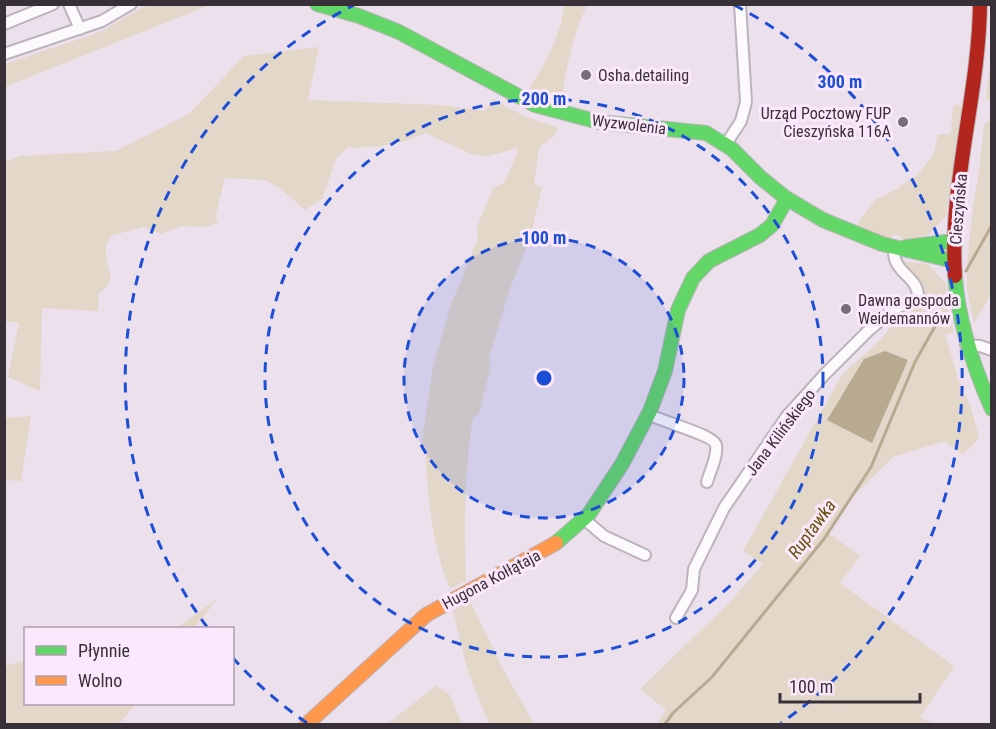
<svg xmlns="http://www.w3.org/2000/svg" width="996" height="729" font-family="'Roboto Condensed',sans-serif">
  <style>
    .green { fill: #e3d7c9 }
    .water { fill: #b7aa91 }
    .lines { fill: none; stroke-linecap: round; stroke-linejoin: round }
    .stream { stroke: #b7aa91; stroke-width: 3 }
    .street-casing { stroke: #bcb3bc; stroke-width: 14 }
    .fast-casing { stroke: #bcb3bc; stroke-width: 16 }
    .slow-casing { stroke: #bcb3bc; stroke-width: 16 }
    .jam-casing { stroke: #bcb3bc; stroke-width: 16 }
    .street { stroke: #fcfafc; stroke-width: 10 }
    .fast { stroke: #63d668; stroke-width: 14 }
    .slow { stroke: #ff974d; stroke-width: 14 }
    .jam { stroke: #b3261e; stroke-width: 14 }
    .ring { fill: none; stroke: #1d4ed8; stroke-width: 3; stroke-dasharray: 10 8 }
    .poi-dot { fill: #776e77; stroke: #fce8fd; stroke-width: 2 }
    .labels { text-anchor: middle; stroke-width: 6; stroke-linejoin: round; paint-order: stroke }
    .poi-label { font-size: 16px; fill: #383038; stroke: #fce8fd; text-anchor: start }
    .street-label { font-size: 16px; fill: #383038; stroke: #fce8fd }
    .water-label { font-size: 18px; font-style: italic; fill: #665308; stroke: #fce8fd }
    .centre { fill: #1d4ed8; stroke: #fce8fd; stroke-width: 3 }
    .ring-label { font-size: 18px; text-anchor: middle; font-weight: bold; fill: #1d4ed8; stroke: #fce8fd; stroke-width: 6; stroke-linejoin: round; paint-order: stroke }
  </style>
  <rect width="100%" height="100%" fill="#ebe0eb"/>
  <!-- green -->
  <path class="green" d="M147,5H210L5,87V64L100,32Z
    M564,5H587C573,35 566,66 562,99L530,88C545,65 562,32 564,5Z
    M319,47L308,100L440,105L485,111L493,99L526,117L558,128L554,136L539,148L534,184L542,187L530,239L509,291L489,358L491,366L479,414L473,418C464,473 464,526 466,581L450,589C431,544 428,495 425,447L421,449L432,372L441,338L452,302L478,239L477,227L493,188L504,183L517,154V148L489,156L473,155L426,133C395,146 380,147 347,148L336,159L322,199L305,210L280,188L265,180L225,178L215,217L218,223L206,227L183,226L161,234L143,227L110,236C109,240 106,245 106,250C105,269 120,279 99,293L98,311L42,308L40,391L8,377L19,323L5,321V162L21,156L116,151L189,114L244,56Z
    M991,55V101L986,99Z
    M956,104L962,107L946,216L928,235L919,237V239L903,240L899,235H894L888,240L858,228L859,222L875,200L897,189L918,174L934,153L938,134H948L951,132L953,107Z
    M991,120V294L974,324L967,289V266L973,206L979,172L984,124Z
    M901,261L928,264L946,284L948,311L954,333L945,334L959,382L971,407L979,438L963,455L945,441L893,457L847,502L827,532L860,556L840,583L954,666L920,718L935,724H657L666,710L640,689L729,603L763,564L743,551L842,375L881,339L905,309L923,299V294Z
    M31,416L21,481L5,480V418Z
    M218,598L194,628H177L181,625Z
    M470,601L502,667L534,724H489L467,668L453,611Z
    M25,660L26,704H135L119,724H5V666Z
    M436,686L450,695L462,724H387Z"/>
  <!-- water -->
  <path class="water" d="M885,351L908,360L872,443L827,420L864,359Z"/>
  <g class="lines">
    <!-- stream -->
    <path class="stream" d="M966,271L992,225
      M665,724L673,713L712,677L824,539L871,467L915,362L938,321"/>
    <!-- street casing -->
    <g class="street-casing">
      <path id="street" d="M69,4L80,29
        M4,24L53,4
        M4,54L102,21L131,4
        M726,144L741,121L746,102L740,4
        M966,345L980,346L992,350
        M648,414C660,421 714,435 716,445C718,456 710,471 707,482
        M584,519L604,536L645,555
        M676,618L692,590L694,569L724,508L787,416L824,375L868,331L894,309L916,299L918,295C917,276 892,272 894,249"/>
    </g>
    <!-- fast casing -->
    <g class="fast-casing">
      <path id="fast" d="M317,4L359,16L399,32L535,105L599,122L706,133L732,149L761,178L786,198L823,220L882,244L954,261
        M906,247L954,241
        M955,276C958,322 973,366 992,409
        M556,543L589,514L622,464L650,411L665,371L678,310L693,278L709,261L760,235L772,225L787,199"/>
    </g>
    <!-- slow casing -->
    <g class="slow-casing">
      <path id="slow" d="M307,724L426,615L556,543"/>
    </g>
    <!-- jam casing -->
    <g class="jam-casing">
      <path id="jam" d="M955,276C949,184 979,95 980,4"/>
    </g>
    <!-- street -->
    <use href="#street" class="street"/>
    <!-- fast -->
    <use href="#fast" class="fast"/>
    <!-- slow -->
    <use href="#slow" class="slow"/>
    <!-- jam -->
    <use href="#jam" class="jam"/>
  </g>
  <!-- distance rings -->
  <circle cx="544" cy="378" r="140" fill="#1d4ed8" fill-opacity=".12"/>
  <g class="ring">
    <circle cx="544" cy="378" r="140"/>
    <circle cx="544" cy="378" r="279"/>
    <path d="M307 723A419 419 0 0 1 233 658M207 627A419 419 0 0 1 354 5M734 5A419 419 0 0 1 781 723"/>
  </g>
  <!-- markers -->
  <g class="poi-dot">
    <circle cx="586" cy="75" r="6"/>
    <circle cx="903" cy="122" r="6"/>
    <circle cx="846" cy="309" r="6"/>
  </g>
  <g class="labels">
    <!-- poi labels -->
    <g class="poi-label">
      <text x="598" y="81">Osha.detailing</text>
      <text x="891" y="119" text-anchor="end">Urząd Pocztowy FUP<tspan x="891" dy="18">Cieszyńska 116A</tspan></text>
      <text x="858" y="306">Dawna gospoda<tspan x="858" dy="18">Weidemannów</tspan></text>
    </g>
    <!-- street labels -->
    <g class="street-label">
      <text transform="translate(629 124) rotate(7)" y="6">Wyzwolenia</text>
      <text transform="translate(958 209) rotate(-85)" y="6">Cieszyńska</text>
      <text transform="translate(780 432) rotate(-53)" y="6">Jana Kilińskiego</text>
      <text transform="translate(491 579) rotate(-28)" y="6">Hugona Kołłątaja</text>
    </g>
    <!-- water labels -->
    <g class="water-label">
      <text transform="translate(812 529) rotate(-54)" y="6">Ruptawka</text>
    </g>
  </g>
  <circle cx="544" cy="378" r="9" class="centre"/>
  <g class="ring-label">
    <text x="840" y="88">300 m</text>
    <text x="544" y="105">200 m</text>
    <text x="544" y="244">100 m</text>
  </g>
  <!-- border -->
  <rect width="996" height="729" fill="none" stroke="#383038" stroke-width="12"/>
  <!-- legend -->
  <rect x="24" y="627" width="210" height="78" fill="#fce8fd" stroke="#ae9eae" stroke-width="1.5"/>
  <rect x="36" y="646" width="30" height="9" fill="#63d668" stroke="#ae9eae" stroke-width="1.5"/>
  <text x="78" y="657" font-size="18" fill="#383038">Płynnie</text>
  <rect x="36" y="676" width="30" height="9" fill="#ff974d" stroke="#ae9eae" stroke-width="1.5"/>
  <text x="78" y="687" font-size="18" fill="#383038">Wolno</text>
  <!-- scale -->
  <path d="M780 693v9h140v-9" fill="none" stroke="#383038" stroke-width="3"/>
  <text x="789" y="693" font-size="18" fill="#383038" stroke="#fce8fd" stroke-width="4.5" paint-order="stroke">100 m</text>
</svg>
